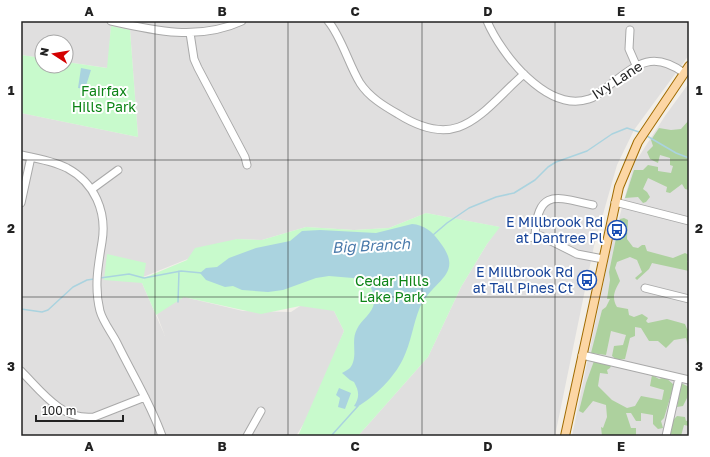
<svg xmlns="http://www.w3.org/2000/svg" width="710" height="457" font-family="'Golos Text',sans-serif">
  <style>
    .residential { fill: #e0dfdf }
    .forest { fill: #add19e }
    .park { fill: #c8facc }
    .water { fill: #aad3df }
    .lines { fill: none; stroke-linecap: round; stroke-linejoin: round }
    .stream { stroke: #aad3df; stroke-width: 1.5 }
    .minor-casing { stroke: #a9a9a9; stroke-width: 9 }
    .major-casing { stroke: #a06b00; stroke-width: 10 }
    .minor { stroke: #fff; stroke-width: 7 }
    .major { stroke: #fcd6a4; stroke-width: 8 }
    .grid { fill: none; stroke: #222; stroke-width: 1; stroke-opacity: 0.55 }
    .labels { text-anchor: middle; stroke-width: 4; stroke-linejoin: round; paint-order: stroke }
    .street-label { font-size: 14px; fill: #222; stroke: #fff }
    .park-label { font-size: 14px; fill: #0c8416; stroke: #fff }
    .transit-label { font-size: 14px; fill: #164399; stroke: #fff; text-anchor: end }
    .water-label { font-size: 15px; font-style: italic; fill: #4a7aab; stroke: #fff }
    .neatline { fill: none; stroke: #222; stroke-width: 1.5 }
    .grid-label { font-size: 13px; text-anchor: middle; font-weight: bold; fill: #222 }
  </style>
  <rect width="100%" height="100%" fill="#f2efe9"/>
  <!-- residential -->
  <path class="residential" d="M24,21H689V55L634,130L617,165L594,246L555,436H358L428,357L461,287L487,244L499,227L426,213L389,228L354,230L306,227L262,240L237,239L143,277L146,263L142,283L165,336L157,315L161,309L184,297L243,311L291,312L309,300L334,311L344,331L311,412L296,436H21V113L138,137L130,30L111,26L108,68L66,62V42H42V58L21,55V32Z
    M689,83V436H572L610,251L634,164L665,116Z"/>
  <!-- forest -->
  <path class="forest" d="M689,120V190L685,189L682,184L670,193L666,192L667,187L648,178L643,189L647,192L650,197L646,202L643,203L638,197L625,198L634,170H643L648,165L658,167V171L671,173L673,166L670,165V158L660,155L658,163L650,159L647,152L653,146L651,140L659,128L671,130L681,129Z
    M624,218L628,220L627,239L633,247L638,248L642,245H645L647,251L673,258L685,253L689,255V260L687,261L689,264V271L652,263L649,269L637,280L635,278L642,272L637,260L630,257L617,262L615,268L620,281C615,290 611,297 617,307L628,309L629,315L634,317L642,314L648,318L646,321L648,323L667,319L685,324L687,329H689V350L686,338L674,340L666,348L658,341H649L641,328L635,327V336L630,338L625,359L617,360L612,356L614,346L623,345L626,335L611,331L606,355L591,353L602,310L606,307L610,299H607L610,280L609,272L620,219Z
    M594,361L612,364L610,368L607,370L608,374L600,373L598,386L612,400L627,408L635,406L641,396L662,400L664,390L650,386L652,375L659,379L665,377L674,385L664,418L661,421L663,428L658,429L653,424V415L641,413V421H636L631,413H626L631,428H636V436H602L601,427L603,428L607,417L606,405L593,401L583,413L579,411L586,383Z
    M681,383L689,387L687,398L683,406L677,407Z
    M677,416L685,417L686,421L689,420V426L684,425L681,436L669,434L671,422Z"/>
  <!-- park -->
  <path class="park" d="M111,26L130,30L138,137L21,113V55L42,58V66H66V62L107,68Z
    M426,213L500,227L487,244L461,287L428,357L358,436H298L344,331L334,311L300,306L261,314L184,297L156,315L142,283L104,280L107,254L146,263L143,281L144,278L187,260L195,248L237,239L262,240L306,227L354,230L389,228Z"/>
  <!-- water -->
  <path class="water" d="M81,68L91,70L85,89L78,88Z
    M412,224C424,225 432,231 439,241C466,275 433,279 420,307C413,324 411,343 403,359C394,378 374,397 357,407L354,406C360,397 359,391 354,382L350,380L342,373C345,371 348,370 350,368C359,356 350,342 357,329C361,320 373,313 374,303C375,295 372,289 368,283L353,278L329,276L316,278L283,290L268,292L242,290L233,286L225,287L206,280L200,273L206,268L217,267L229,258L256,248L290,241L302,231L320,230L376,233Z
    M339,388L351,393L345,409L338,407L340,398L336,395Z"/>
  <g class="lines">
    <!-- stream -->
    <path class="stream" d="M647,136L676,153L689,158
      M433,235L447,223L469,208L496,197L514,193L535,180L548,167L556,162L587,151L612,134L627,128L642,133
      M100,278L129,274L144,278L181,271L202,273
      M178,302L179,271
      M21,309L42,312L48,310L73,287L87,280L94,279
      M331,436L358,406"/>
    <!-- minor casing -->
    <g class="minor-casing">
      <path id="minor" d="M111,21C155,31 199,41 242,21
        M328,21C341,36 349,65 360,83C369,97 384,106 398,114C460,153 481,112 524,74
        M487,21C501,54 547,113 589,99C596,97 601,92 607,87C635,66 651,49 684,73
        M630,30L629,49L636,65
        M190,33L194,59L198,68L245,157L247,165
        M21,155C36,158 53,161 67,168C95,183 107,212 102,242C98,266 94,287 100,311C103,322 112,333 117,343C132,374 151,404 162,436
        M92,189L118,170
        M615,202L689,221
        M21,203L31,157
        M535,235C538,188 556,197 593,205
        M520,239L541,236L577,254L603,259
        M645,288L689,299
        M582,355L689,380
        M21,371C41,391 62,421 94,417L145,397
        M247,436L261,411
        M666,436L679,378"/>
    </g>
    <!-- major casing -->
    <g class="major-casing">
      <path id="major" d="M565,436L619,187L638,142L689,66"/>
    </g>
    <!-- minor -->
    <use href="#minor" class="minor"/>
    <!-- major -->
    <use href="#major" class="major"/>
  </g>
  <!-- grid -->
  <path class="grid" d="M155,21V436M288,21V436M422,21V436M555,21V436M21,160H689M21,297H689"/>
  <!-- icons -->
  <defs>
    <g id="bus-ring" transform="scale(1)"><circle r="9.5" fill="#fff" stroke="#1a4fb4" stroke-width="1.5"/><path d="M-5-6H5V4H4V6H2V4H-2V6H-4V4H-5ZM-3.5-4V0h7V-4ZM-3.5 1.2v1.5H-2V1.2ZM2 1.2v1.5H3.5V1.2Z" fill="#1a4fb4"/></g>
  </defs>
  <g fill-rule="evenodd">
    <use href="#bus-ring" x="617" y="230"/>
    <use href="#bus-ring" x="587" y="280"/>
  </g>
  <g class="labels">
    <!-- street labels -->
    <g class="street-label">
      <text transform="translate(617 80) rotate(-33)" y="5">Ivy Lane</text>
    </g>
    <!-- park labels -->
    <g class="park-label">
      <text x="104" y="96">Fairfax<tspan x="104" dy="16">Hills Park</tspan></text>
      <text x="392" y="286">Cedar Hills<tspan x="392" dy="16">Lake Park</tspan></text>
    </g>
    <!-- transit labels -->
    <g class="transit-label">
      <text x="603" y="227">E Millbrook Rd<tspan x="603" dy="16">at Dantree Pl</tspan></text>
      <text x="573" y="277">E Millbrook Rd<tspan x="573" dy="16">at Tall Pines Ct</tspan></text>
    </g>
    <!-- water labels -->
    <g class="water-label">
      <text transform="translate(371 246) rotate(-3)" y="5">Big Branch</text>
    </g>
  </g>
  <!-- border -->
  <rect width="710" height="457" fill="none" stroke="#ffffff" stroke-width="44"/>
  <!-- north arrow -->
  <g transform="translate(54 54) rotate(282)"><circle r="19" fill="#ffffff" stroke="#a7a7a7"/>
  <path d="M0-3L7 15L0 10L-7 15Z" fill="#d40000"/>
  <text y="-6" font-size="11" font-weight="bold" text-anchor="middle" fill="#222222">N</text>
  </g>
  <!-- scale -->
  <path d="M36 415v6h87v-6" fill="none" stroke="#222222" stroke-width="2"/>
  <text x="42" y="415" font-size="12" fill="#222222" stroke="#ffffff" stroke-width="3" paint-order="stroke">100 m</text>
  <rect x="22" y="22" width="666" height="413" class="neatline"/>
  <g class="grid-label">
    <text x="89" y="16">A</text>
    <text x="222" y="16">B</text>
    <text x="355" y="16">C</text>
    <text x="488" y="16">D</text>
    <text x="621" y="16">E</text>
    <text x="11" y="95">1</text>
    <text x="699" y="95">1</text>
    <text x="11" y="233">2</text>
    <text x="699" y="233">2</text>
    <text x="11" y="371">3</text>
    <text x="699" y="371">3</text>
    <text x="89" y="451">A</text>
    <text x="222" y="451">B</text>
    <text x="355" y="451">C</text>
    <text x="488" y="451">D</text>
    <text x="621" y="451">E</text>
  </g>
</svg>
